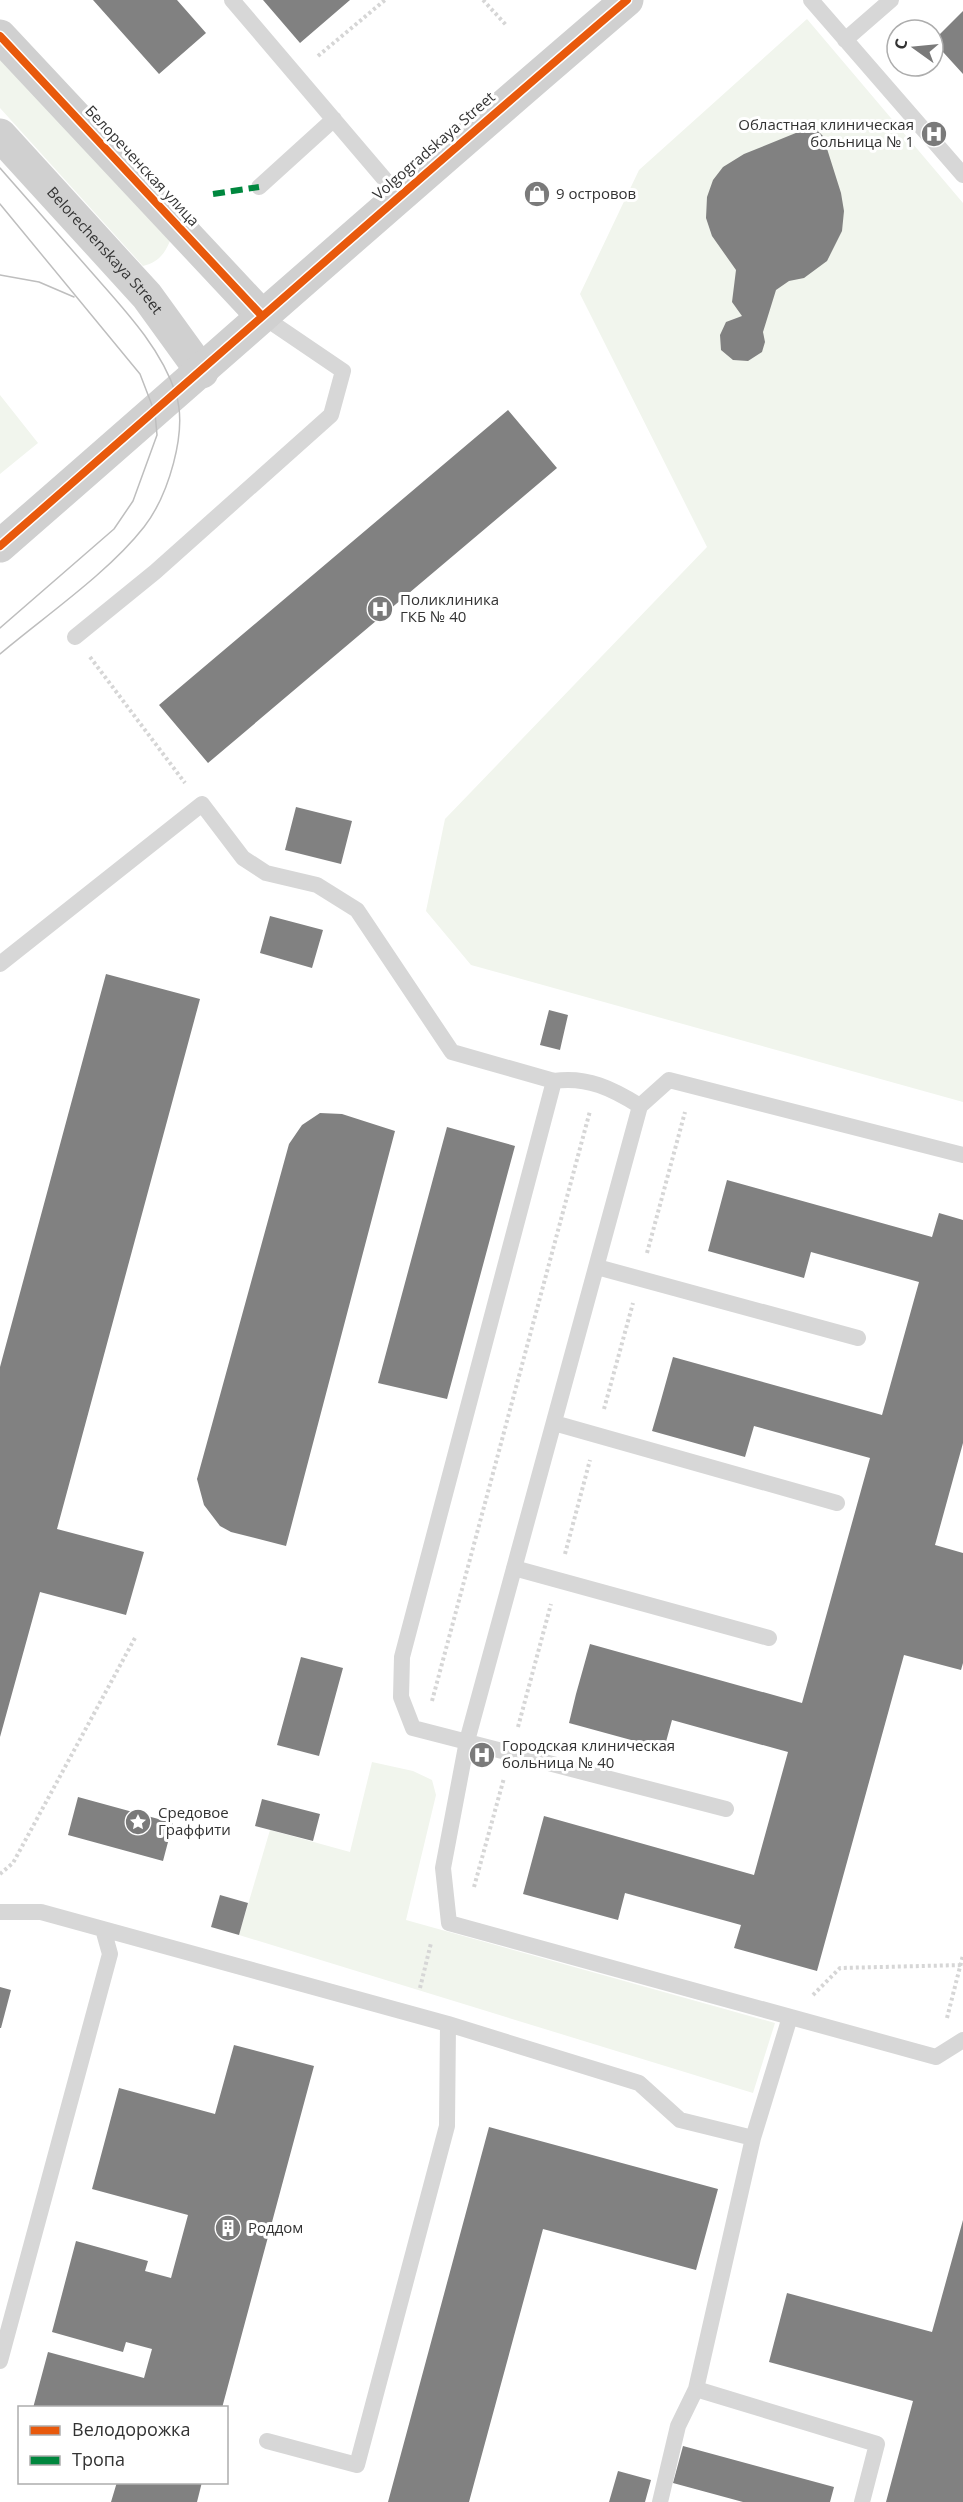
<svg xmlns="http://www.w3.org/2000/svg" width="963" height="2502" font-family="'Open Sans',sans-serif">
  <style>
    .green { fill: #f1f5ed }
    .building { fill: #818181 }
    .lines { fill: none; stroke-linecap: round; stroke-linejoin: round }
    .path { stroke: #d6d6d6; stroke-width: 4; stroke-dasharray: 3 3; stroke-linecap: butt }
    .lane { stroke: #d7d7d7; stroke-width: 16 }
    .secondary { stroke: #d0d0d0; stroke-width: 33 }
    .tram { stroke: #bebebe; stroke-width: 1.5 }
    .quiet { stroke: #00873e; stroke-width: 6; stroke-dasharray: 12 6; stroke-linecap: butt }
    .cycleway-casing { stroke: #fff; stroke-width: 11 }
    .cycleway { stroke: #e8590c; stroke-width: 8 }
    .labels { text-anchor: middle; stroke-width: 6; stroke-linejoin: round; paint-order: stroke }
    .poi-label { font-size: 15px; fill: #333; stroke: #fff; text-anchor: start }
    .street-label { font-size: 15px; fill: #333; stroke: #fff }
  </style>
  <rect width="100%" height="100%" fill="#fff"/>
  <!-- green -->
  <path class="green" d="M807,19L963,203V1102L471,965L426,911L445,819L707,547L580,294L639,170Z
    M0,54L170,241C164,255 158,262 143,266L0,108Z
    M0,395L38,443L0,474Z
    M372,1762L413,1771L432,1780L436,1795L406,1920L775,2023L753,2093L239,1935L270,1830L350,1852Z"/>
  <!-- building -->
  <path class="building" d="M93,0H177L206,33L159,74Z
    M263,0H350L300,43Z
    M963,11V74L933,41Z
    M813,126L823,136L841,193L844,211L842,231L827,261L804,278L789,281L776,290L763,332L765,342L762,352L748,361L733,360L721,350L720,335L726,322L742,316L732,302L736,270L712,236L706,218L707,197L713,180L723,167L744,154Z
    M508,410L557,468L208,763L159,705Z
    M296,807L352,821L341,864L285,850Z
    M270,916L323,930L312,968L260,953Z
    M106,974L200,999L57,1529L144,1552L126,1615L40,1592L0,1737V1367Z
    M549,1010L568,1015L560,1050L540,1045Z
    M320,1113L342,1114L395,1131L286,1546L231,1532L220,1526L204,1505L197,1479L289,1144L302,1125Z
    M447,1127L515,1146L447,1399L378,1383Z
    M727,1180L932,1237L939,1213L963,1220V1443L935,1545L963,1553V1663L961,1670L904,1655L817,1971L734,1948L741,1925L625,1893L618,1920L523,1894L544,1816L754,1875L788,1752L672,1720L664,1749L569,1723L576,1694L590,1644L802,1703L870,1458L754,1426L745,1457L652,1431L661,1400L673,1357L882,1415L919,1282L811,1252L804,1278L708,1251Z
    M301,1657L343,1668L319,1756L277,1745Z
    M78,1797L173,1823L163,1861L68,1835Z
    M262,1799L320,1814L313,1841L255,1826Z
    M220,1895L248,1903L239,1935L211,1927Z
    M0,1987L11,1990L1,2028H0Z
    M234,2045L314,2066L222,2408H33L48,2352L144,2378L152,2349L126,2342L123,2352L52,2332L76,2241L148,2261L145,2271L171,2278L188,2215L92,2189L119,2088L215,2114Z
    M489,2127L718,2189L696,2270L543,2229L469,2502H388Z
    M963,2220V2502H886L913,2401L769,2362L787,2293L932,2332Z
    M683,2446L834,2487L830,2502H743L673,2483Z
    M618,2471L651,2480L645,2502H609Z
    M117,2482H202L197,2502H111Z"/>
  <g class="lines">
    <!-- path -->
    <path class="path" d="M483,0L507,26
      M318,56L385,0
      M90,657L185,783
      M647,1253L685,1112
      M604,1409L633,1303
      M565,1554L590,1460
      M432,1701L590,1111
      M518,1727L551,1604
      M0,1874L13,1863L136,1636
      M474,1887L504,1778
      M420,1988L431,1943
      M813,1995L840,1968L963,1965
      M947,2018L963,1955"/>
    <!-- lane -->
    <path class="lane" d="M232,0L398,195
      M811,0L963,175
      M845,40L891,0
      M259,187L334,119
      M75,637L155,572L331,415L343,371L262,316
      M0,964L202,804L243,858L266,873L317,885L357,910L452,1052L554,1081
      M640,1106C613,1089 587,1076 554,1081L402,1657L401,1697L413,1728L726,1809
      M963,1155L669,1080L640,1106L467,1741L443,1868L449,1923L936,2057L963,2040
      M597,1267L858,1338
      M554,1423L837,1503
      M514,1568L769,1638
      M0,1912H41L448,2024L639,2083L680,2120L753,2138
      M0,2361L110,1954L103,1929
      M696,2389L877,2444L862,2502
      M267,2441L357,2465L447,2126L448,2024
      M660,2502L678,2426L696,2389L753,2138L790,2017"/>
    <!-- secondary -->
    <g class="secondary">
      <path d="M0,36L262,316"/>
      <path id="s1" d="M0,135L147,296L202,372"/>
      <path d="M0,546C209,364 416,180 627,0"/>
    </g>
    <!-- tram -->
    <path class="tram" d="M0,168C29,201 58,234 87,267C120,305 160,345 176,394C188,432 168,496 144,527C108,573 45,616 0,654
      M0,204L140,374L155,413L157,435L133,501L114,529L0,628
      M0,275L39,282L74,297"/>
    <!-- quiet -->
    <path class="quiet" d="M213,194L259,187"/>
    <!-- cycleway casing -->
    <g class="cycleway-casing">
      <path id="cycleway" d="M0,36L262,316
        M0,546C209,364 416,180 627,0"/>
    </g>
    <!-- cycleway -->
    <use href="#cycleway" class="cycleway"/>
  </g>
  <!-- icons -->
  <defs>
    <g id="hospital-disc" transform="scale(1.35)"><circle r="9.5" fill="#7a7a7a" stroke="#fff"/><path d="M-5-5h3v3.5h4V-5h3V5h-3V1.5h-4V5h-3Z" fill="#fff"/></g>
    <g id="shop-disc" transform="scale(1.35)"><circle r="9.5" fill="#7a7a7a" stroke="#fff"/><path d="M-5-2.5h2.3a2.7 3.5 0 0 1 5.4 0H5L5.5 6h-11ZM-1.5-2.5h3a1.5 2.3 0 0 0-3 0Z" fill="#fff"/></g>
    <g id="sight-disc" transform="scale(1.35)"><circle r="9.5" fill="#7a7a7a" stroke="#fff"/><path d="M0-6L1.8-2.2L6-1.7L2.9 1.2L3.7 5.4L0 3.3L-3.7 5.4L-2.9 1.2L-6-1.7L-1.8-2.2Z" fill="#fff"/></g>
    <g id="building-disc" transform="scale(1.35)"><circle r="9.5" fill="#7a7a7a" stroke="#fff"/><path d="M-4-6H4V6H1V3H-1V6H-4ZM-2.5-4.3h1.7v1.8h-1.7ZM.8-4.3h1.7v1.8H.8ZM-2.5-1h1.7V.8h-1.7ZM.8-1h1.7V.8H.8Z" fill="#fff"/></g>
  </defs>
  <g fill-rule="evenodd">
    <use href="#hospital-disc" x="934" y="134"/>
    <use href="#shop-disc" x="537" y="194"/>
    <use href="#hospital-disc" x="380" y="609"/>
    <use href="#hospital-disc" x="482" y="1755"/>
    <use href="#sight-disc" x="138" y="1822"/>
    <use href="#building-disc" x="228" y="2228"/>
  </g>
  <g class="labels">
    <!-- poi labels -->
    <g class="poi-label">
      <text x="914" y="130" text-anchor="end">Областная клиническая<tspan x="914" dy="17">больница № 1</tspan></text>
      <text x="556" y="199">9 островов</text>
      <text x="400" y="605">Поликлиника<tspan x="400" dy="17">ГКБ № 40</tspan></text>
      <text x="502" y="1751">Городская клиническая<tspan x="502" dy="17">больница № 40</tspan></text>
      <text x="158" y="1818">Средовое<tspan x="158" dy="17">Граффити</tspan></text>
      <text x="248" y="2233">Роддом</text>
    </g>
    <!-- street labels -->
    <g class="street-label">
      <text transform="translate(434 146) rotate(-41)" y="5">Volgogradskaya Street</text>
      <text transform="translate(142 166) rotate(47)" y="5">Белореченская улица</text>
      <text dy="5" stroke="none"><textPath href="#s1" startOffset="156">Belorechenskaya Street</textPath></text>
    </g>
  </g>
  <!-- legend -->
  <rect x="18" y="2406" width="210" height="78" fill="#ffffff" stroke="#adadad" stroke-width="1.5"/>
  <rect x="30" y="2426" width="30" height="9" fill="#e8590c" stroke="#adadad" stroke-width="1.5"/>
  <text x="72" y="2436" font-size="18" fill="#333333">Велодорожка</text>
  <rect x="30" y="2456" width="30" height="9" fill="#00873e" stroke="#adadad" stroke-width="1.5"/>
  <text x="72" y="2466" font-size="18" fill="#333333">Тропа</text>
  <!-- north arrow -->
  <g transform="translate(915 48) rotate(285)"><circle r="28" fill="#ffffff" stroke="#adadad" stroke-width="1.5"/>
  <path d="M0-4.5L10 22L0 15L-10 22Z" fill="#7a7a7a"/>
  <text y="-9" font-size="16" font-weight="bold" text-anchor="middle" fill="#333333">С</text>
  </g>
</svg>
